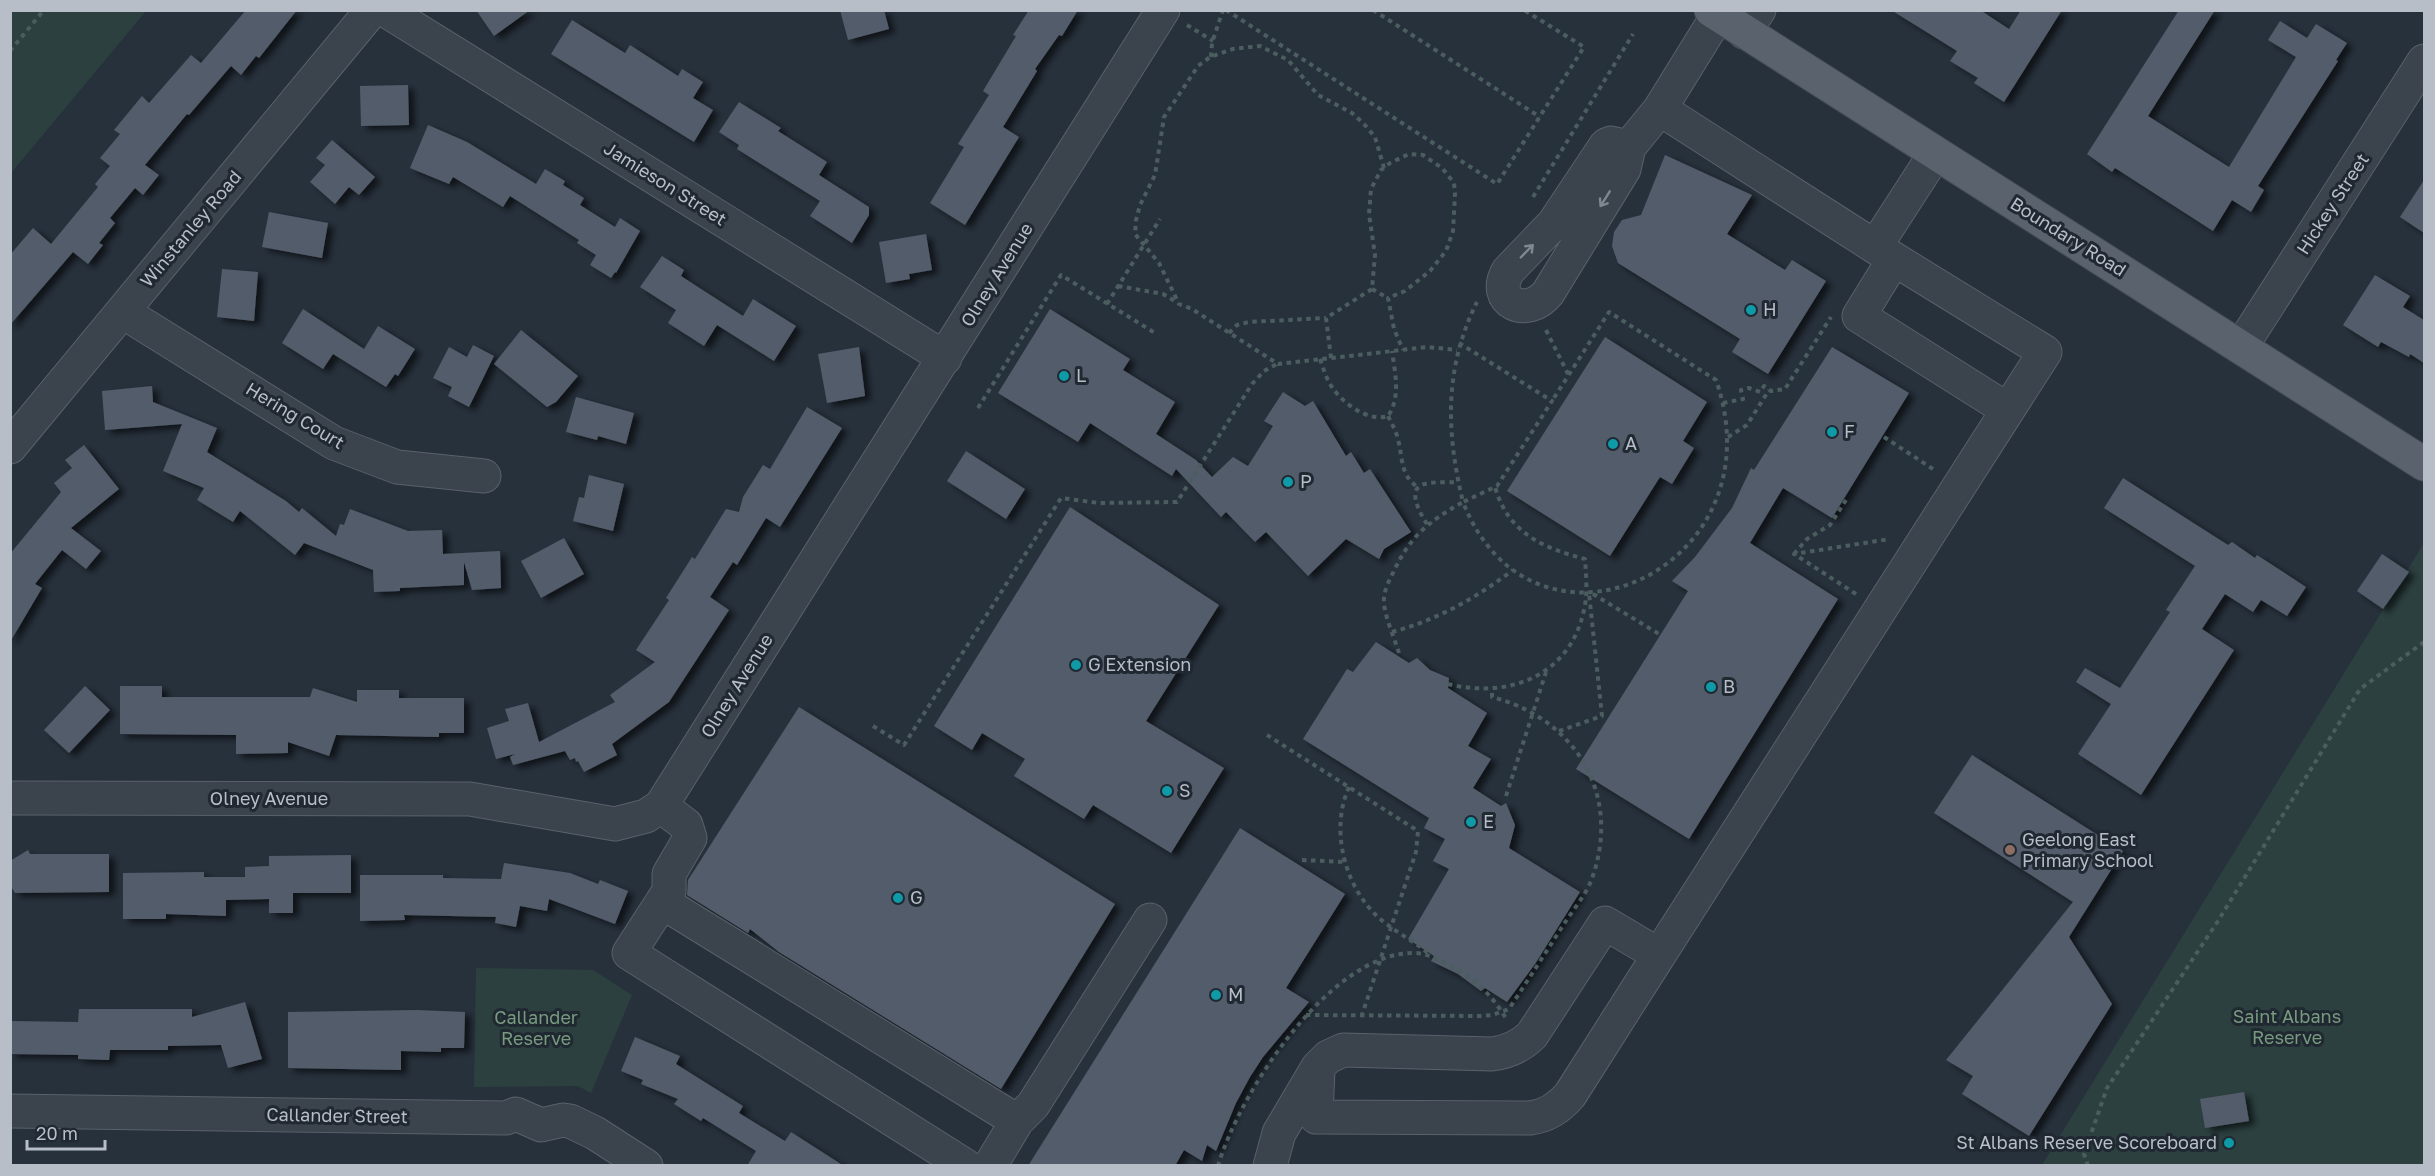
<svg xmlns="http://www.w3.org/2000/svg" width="2435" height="1176" font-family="'Golos Text',sans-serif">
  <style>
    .green { fill: #2c4040 }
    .building { fill: #535c6a; filter: url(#shadow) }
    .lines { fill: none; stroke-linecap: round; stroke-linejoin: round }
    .minor-casing { stroke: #59616b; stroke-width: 35 }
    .major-casing { stroke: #444c56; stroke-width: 35 }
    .path { stroke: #4b5d5f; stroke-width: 4; stroke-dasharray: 4.5 4.5; stroke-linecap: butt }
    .minor { stroke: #3b434d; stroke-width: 33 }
    .major { stroke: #59626d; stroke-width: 33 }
    .oneway { stroke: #7f8791 }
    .culture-dot { fill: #0f9aa8; stroke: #202832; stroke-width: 2 }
    .education-dot { fill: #8d6e63; stroke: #202832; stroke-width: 2 }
    .labels { text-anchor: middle; stroke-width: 6; stroke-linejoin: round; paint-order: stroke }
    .street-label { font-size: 18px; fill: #b7bec8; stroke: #202832 }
    .poi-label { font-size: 18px; fill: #b7bec8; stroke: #202832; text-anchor: start }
    .park-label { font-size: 18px; fill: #789b7f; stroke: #202832 }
  </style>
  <defs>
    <filter id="shadow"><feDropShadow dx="6" dy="4" stdDeviation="3" flood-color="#0009"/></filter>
  </defs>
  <rect width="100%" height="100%" fill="#27313c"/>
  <!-- green -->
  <path class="green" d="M11,10L146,11L11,173L10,11Z
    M2424,543V1165H2042Z
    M476,968L593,970L632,995L591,1093L578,1086L474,1087Z"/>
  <!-- building -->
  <path class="building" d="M246,10H297L259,58L256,56L241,75L231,66L189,115L187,114L145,165L159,175L143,195L135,188L110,218L115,223L99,243L103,245L88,264L73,252L10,325V255L33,228L51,244L98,187L95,184L110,166L100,158L120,134L114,130L142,96L149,103L191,55L201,63Z
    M476,10H530L494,36Z
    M840,10H884L889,29L848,40Z
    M1029,10H1078L1062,36L1059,35L1035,69L1037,71L1003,127L1019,137L965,225L930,203L964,147L958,144L989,95L983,91L1016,36L1013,35Z
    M1891,10H1980L2009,29L2021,10H2062L2004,102L1974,83L1978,78L1950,61L1957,51Z
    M2179,10H2215L2148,116L2229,167L2296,57L2268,40L2280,21L2307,38L2316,24L2347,43L2336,60L2338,61L2258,186L2264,190L2251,212L2232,200L2213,231L2115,168L2112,172L2087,154Z
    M572,20L625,53L630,45L678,76L682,69L703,82L693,98L713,110L694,142L551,54Z
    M408,85L409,125L361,126L360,86Z
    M739,102L781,128L778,131L827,162L819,175L869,207V215L852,243L810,216L820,201L737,149L739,145L719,132Z
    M428,125L467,142L536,184L545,169L565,181L563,185L584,198L580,205L615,227L620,218L640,231L616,273L615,272L611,278L590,265L596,255L577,243L579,240L510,196L503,207L453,177L449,184L410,168Z
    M332,140L375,177L359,195L349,187L335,204L310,182L325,165L316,158Z
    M1665,155L1752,195L1727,234L1785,270L1792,260L1826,281L1768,374L1732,352L1740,339L1618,263L1612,246L1614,232L1622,220L1641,215Z
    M2424,180V233L2400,217Z
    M269,212L328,223L322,258L262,247Z
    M926,234L932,270L909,274L910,279L886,283L879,242Z
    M662,256L684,270L681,276L743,316L753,299L796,326L774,361L717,325L704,346L668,323L676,310L640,287Z
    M222,269L258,272L254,321L217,317Z
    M2375,275L2410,296L2403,307L2424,320V363L2410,354L2409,357L2381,342L2378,347L2343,325Z
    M303,309L364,349L378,326L415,349L398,376L395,374L386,387L333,354L323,369L282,343Z
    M1050,309L1130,359L1123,370L1175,402L1156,434L1196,460L1212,477L1233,457L1248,466L1273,426L1264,421L1283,392L1305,406L1313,401L1346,456L1351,452L1364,473L1370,469L1411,532L1384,549L1379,559L1346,539L1308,576L1266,532L1255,542L1226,512L1221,517L1176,469L1172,476L1090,423L1078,442L998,393Z
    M521,330L578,376L556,402L547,407L494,364Z
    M1605,337L1707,402L1683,441L1694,448L1672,484L1660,477L1610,556L1507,491Z
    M473,345L494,356L469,407L448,396L452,387L433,378L449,347L467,357Z
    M859,347L865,396L827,403L818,354Z
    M1832,347L1909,393L1832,518L1783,488L1750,543L1838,599L1689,839L1576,769L1688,591L1672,581L1695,557L1732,508L1751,468L1754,470Z
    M152,386L153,402L217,428L207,452L286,501L299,512L302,508L336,536L340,524L344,525L350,509L408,531L442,530L443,554L500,551L501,588L472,590L464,562V585L400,588V591L374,592L373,570L304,543L295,555L240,511L233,522L197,500L204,488L163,471L182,424L105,430L102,391Z
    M576,397L634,413L626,444L598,436L597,440L566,432Z
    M807,407L842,428L780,527L766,518L737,565L733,562L710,597L729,610L669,702L612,744L617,755L584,772L578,761L576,762L575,758L570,760L565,751L513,765L510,757L515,754L496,759L487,728L509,721L505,709L528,703L539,742L615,702L610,695L655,662L636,650L669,600L666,598L692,557L695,559L726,509L739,512L743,497L763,465L770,469Z
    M84,445L119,489L71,528L101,551L86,569L62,550L35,584L42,588L10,642V554L61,492L54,483L72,468L65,460Z
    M966,451L1025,489L1006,519L947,481Z
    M589,475L624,484L613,531L573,521L579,497L584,498Z
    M2123,478L2228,545L2232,542L2255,558L2257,555L2306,587L2287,616L2261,600L2253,612L2225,594L2202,629L2234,650L2141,795L2078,754L2111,704L2076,682L2085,668L2120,688L2170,612L2166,610L2195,566L2104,508Z
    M1070,507L1219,605L1146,721L1224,768L1171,853L1093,805L1084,819L1014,776L1025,759L982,733L972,750L934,726Z
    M564,538L584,574L541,598L521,561Z
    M2382,554L2409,572L2383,609L2357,591Z
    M1376,642L1409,663L1417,658L1430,670L1449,678L1448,688L1487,713L1468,746L1491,759L1473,788L1501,806L1506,803L1515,825L1509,848L1580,892L1535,964L1507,1002L1485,988L1481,991L1458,974L1431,961L1434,956L1408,939L1449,869L1433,861L1445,839L1424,828L1429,818L1303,739L1347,669L1353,672Z
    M85,686L110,710L69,753L44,730Z
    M120,686H162V697H310L313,688L357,702V690H399V698H464V733H439V737L336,735L329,756L288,742V753L236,754V735L120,734Z
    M799,707L1115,904L1001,1089L779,952L750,929L748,933L687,895L688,880Z
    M1972,755L2123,851L2069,937L2112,1004L2029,1136L1962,1094L1973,1076L1946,1060L2073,902L1934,813Z
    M1240,828L1345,894L1286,988L1309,1002L1263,1057L1250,1077L1236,1103L1216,1151L1207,1145L1202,1161L1184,1150L1175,1166H1028Z
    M28,850L30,854H109V892L15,893L10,885V861Z
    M351,855V893H293V913H269V899L226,900V916L166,914V919H123V873L204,872V877H245V867L269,866V856Z
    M504,863L570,873L598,884L600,880L628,891L615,924L549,899L547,911L520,906L516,927L495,923L496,917L404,915L405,920L360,921V875H443V878L501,879Z
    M245,1002L262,1059L228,1068L221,1045L168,1046V1050H110L109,1060L78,1059V1055L10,1054V1021L78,1022L79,1009H192V1017Z
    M417,1010L465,1012L464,1048H441V1052L401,1051V1070L288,1068V1012Z
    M635,1037L680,1056L676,1064L743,1106L739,1113L785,1141L791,1132L844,1166H747L756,1151L703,1118L701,1121L674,1104L678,1099L641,1084L643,1080L621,1071Z
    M2244,1092L2249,1121L2205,1128L2200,1099Z"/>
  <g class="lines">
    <!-- minor casing -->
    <g class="minor-casing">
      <path id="minor" d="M385,10L945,358
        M1744,32L1759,10
        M1660,109L1718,15
        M1875,247L1935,154
        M1894,259L1859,316L2008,410
        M123,312L334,443L397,467L484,476
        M2241,347L2424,61
        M10,447L372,10
        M10,798L470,799L615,824L646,816L661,806L1163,10
        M661,806L686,825L690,838L669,874V891L662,902
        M1318,1069L1316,1117L1530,1118C1547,1116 1559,1108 1570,1095L1659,955
        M10,1111L506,1118L516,1114L541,1125L563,1120L570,1121L595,1133L646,1166
        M966,1166L629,953L662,902L1017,1121L1033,1105L1150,920
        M990,1166L1017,1121
        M1270,1166L1279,1133L1318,1067L1328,1057L1343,1050L1492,1054C1507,1052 1521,1046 1532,1035L1605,923L1659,955L2045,352L1894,259L1660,109L1629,147L1624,169L1548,293C1527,319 1490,302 1508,271L1554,223L1606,145L1611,143L1629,147"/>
    </g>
    <!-- major casing -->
    <g class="major-casing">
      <path id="major" d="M1711,10L2424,464"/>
    </g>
    <!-- path -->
    <path class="path" d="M1226,10L1497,184L1584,47L1524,10
      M1373,10L1540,117
      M1187,25L1213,41
      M10,51L44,10
      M1211,57L1212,43L1223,10
      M1384,168L1375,137L1364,124L1352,113L1318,95L1288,60L1260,46L1233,49L1210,57L1198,66L1164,117L1155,175L1140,205L1136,220L1135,234L1159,263L1179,304L1192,309L1278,364L1428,347L1457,350
      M1533,197L1633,34
      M1118,286L1163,294L1178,303
      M1372,289L1388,298
      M1107,304L1160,219
      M1546,330L1568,374
      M1229,333L1237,325L1249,322L1326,318
      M1459,343L1552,401L1497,486L1463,502C1533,681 1782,570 1716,380L1609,312L1552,401
      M1331,358L1326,318L1372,289L1375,255L1369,214L1371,189L1381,170L1390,163L1409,154L1423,155L1442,168L1454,183L1455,194L1453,231L1446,251L1430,271L1405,291L1388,298L1394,329L1403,350
      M1320,359C1323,367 1325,375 1329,382C1338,400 1367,423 1388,416C1401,397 1395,373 1392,351
      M1723,403L1743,399L1741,390L1749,388L1760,392L1764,386L1771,391L1785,389L1831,317
      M978,408L1061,275L1155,333
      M1388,416C1392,424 1396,431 1398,439C1403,459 1400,476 1419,488
      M1728,437L1747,425L1769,390
      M1884,437L1936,471
      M1427,524C1421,515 1405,488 1425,484C1435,481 1448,483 1458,482
      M1794,554L1807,539L1830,525L1846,500
      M1593,594L1659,634
      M1856,594L1794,554L1890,539
      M1392,632C1437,620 1476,598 1513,570
      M1399,653C1394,637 1386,620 1384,604C1383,593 1388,582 1393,573C1410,536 1428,522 1463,502C1446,432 1444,368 1477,302
      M1448,684C1509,699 1570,676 1584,610C1588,593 1586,576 1585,559C1543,548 1508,533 1495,487
      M873,726L904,745L1061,498L1099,503L1177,502L1252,384L1264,371L1277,364
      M1559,731L1602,716L1589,593
      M1267,735L1418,831L1416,852L1362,1015
      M1349,787C1330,829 1344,885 1377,916C1393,931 1413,940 1429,954
      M1506,796L1547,669
      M1302,860L1346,862
      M1306,1015L1482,1016L1492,1015L1509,1009C1528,980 1546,952 1564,924C1573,910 1585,896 1591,881C1623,797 1577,719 1492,697V690
      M1218,1166C1239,1094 1330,952 1414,953C1428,953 1440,961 1452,967C1476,979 1494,998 1507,1020
      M2088,1166L2084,1154L2107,1088L2218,921L2360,689L2424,642"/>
    <!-- minor -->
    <use href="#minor" class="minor"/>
    <!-- major -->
    <use href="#major" class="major"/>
  </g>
  <!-- one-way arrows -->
  <defs><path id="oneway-shaft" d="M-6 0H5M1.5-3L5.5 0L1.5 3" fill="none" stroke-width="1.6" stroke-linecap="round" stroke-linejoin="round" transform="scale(1.5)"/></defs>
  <g class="oneway">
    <use href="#oneway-shaft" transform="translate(1605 199) rotate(122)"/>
    <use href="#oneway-shaft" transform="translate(1527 251) rotate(-46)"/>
  </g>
  <!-- markers -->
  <g class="culture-dot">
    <circle cx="1751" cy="310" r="6"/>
    <circle cx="1064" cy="376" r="6"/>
    <circle cx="1832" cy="432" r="6"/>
    <circle cx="1613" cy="444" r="6"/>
    <circle cx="1288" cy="482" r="6"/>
    <circle cx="1076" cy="665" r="6"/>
    <circle cx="1711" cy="687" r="6"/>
    <circle cx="1167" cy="791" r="6"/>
    <circle cx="1471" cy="822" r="6"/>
    <circle cx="898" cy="898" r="6"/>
    <circle cx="1216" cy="995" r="6"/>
    <circle cx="2229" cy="1143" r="6"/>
  </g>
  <circle class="education-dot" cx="2010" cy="850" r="6"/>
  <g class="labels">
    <!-- street labels -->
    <g class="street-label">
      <text transform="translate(665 184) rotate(32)" y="6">Jamieson Street</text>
      <text transform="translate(2333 204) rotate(-57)" y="6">Hickey Street</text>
      <text transform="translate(191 229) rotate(-50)" y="6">Winstanley Road</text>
      <text transform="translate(2068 237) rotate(32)" y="6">Boundary Road</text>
      <text transform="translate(997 275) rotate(-58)" y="6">Olney Avenue</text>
      <text transform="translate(295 416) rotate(31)" y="6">Hering Court</text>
      <text transform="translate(737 686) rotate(-58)" y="6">Olney Avenue</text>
      <text x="269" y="805">Olney Avenue</text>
      <text transform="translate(337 1116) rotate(1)" y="6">Callander Street</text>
    </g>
    <!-- poi labels -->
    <g class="poi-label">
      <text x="1763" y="316">H</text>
      <text x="1076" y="382">L</text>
      <text x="1844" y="438">F</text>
      <text x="1625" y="450">A</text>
      <text x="1300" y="488">P</text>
      <text x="1088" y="671">G Extension</text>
      <text x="1723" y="693">B</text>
      <text x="1179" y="797">S</text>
      <text x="1483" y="828">E</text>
      <text x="2022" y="846">Geelong East<tspan x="2022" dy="21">Primary School</tspan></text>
      <text x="910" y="904">G</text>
      <text x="1228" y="1001">M</text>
      <text x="2217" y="1149" text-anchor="end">St Albans Reserve Scoreboard</text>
    </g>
    <!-- park labels -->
    <g class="park-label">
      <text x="2287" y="1023">Saint Albans<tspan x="2287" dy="21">Reserve</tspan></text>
      <text x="536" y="1024">Callander<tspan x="536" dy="21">Reserve</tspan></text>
    </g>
  </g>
  <!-- border -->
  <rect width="2435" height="1176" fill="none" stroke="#b7bec8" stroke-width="24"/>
  <!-- scale -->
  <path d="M27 1140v9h78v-9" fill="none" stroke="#b7bec8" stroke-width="3"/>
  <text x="36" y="1140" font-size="18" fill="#b7bec8" stroke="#202832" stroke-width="4.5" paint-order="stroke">20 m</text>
</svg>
